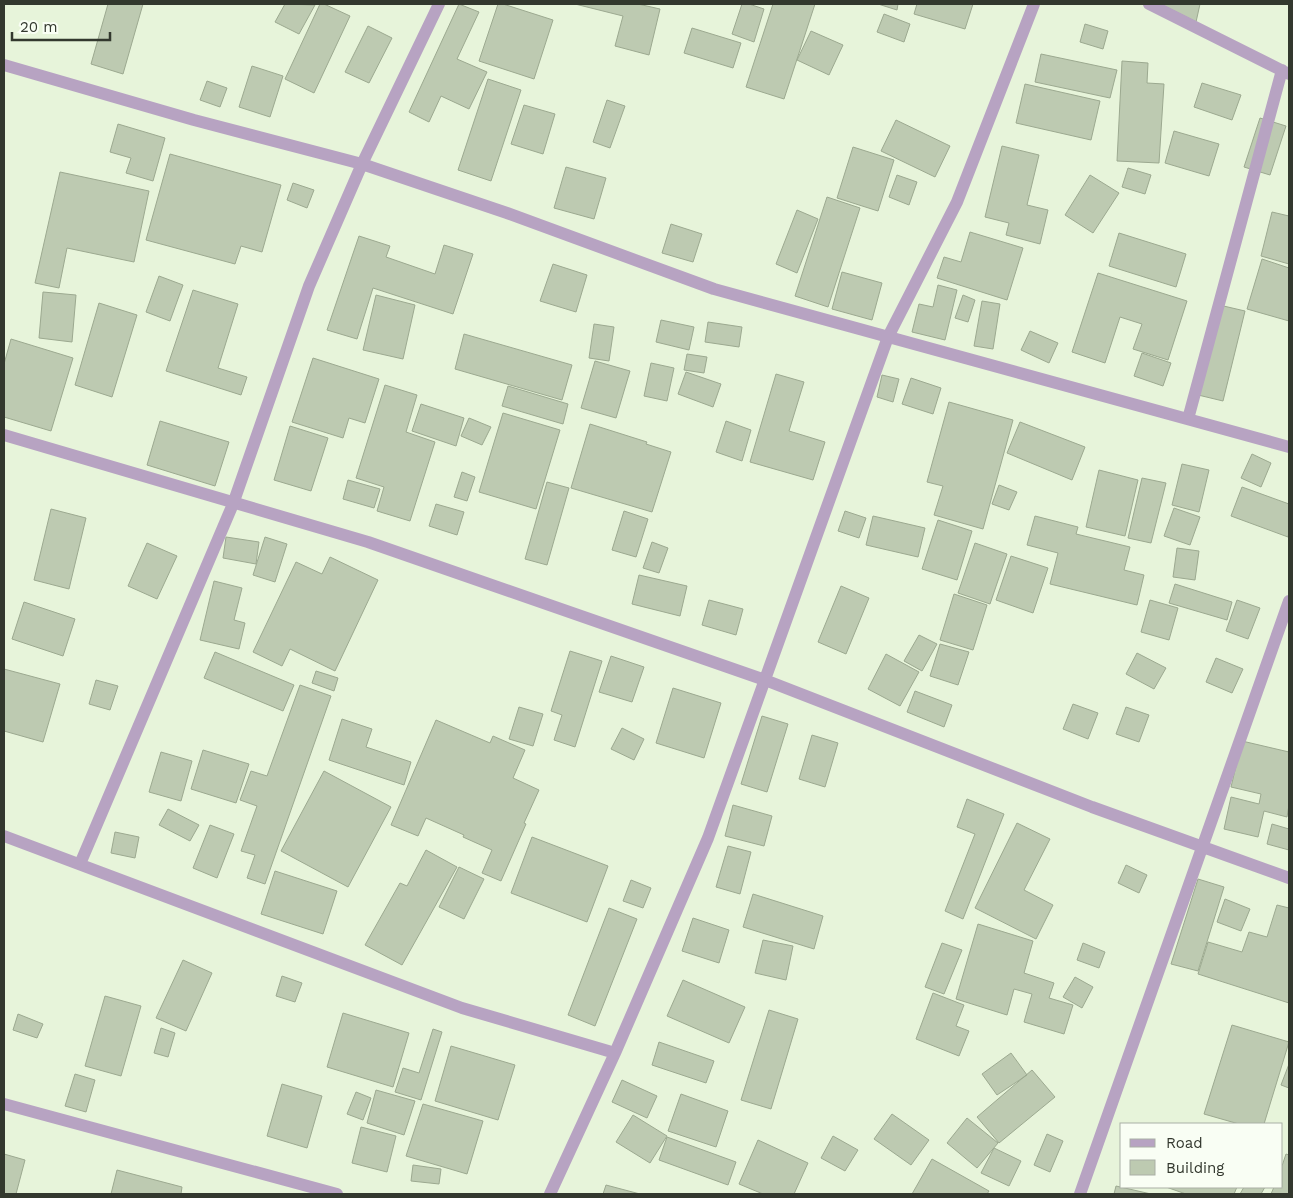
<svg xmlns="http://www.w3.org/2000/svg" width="1293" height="1198" font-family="'Work Sans',sans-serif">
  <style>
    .building { fill: #bdcab1; stroke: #9ca990 }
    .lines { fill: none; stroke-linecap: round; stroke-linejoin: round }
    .street { stroke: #b7a3c2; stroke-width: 12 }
  </style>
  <rect width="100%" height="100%" fill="#e7f4da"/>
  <!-- building -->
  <path class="building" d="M108,4H143L123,74L91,64Z
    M285,4L315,5L299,34L275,22Z
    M320,4H324L350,16L314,93L285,79Z
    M459,4L479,12L457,59L487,72L469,109L441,96L429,122L409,112Z
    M498,4H503L553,20L534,79L479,61Z
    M575,4H638L660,9L649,55L615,46L623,16Z
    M742,4H749L764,9L754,42L732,34Z
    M773,4H815L784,99L746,87Z
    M878,4H898L897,10Z
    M917,4H973L965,29L914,14Z
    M1160,4H1200L1196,22Z
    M884,14L910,24L904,42L877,32Z
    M1085,24L1108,31L1103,49L1080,42Z
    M368,26L392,38L369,83L345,72Z
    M692,28L741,43L733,68L684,53Z
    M811,31L843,45L829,75L797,60Z
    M1041,54L1117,70L1110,98L1035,82Z
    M1122,61L1148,63L1147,83L1164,84L1159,163L1117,161Z
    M252,66L283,76L270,117L239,107Z
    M488,79L521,90L491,181L458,170Z
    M207,81L227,88L220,107L200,100Z
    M1202,83L1241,95L1232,120L1194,107Z
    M1025,84L1100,101L1091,140L1016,123Z
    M607,100L625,106L610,148L593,142Z
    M524,105L555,114L543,154L511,144Z
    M1260,118L1286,126L1270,175L1244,167Z
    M896,120L950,146L935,177L881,151Z
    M118,124L165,138L153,181L126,173L131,158L110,152Z
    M1174,131L1219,144L1209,176L1165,163Z
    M1002,146L1039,155L1027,205L1048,210L1040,244L1006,235L1009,223L985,217Z
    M853,147L894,160L878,211L837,198Z
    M170,154L281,185L262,252L241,246L235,264L146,240Z
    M566,167L606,178L594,219L554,208Z
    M1128,168L1151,175L1145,194L1122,187Z
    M60,172L149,191L134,262L67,248L59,288L35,283Z
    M897,175L917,182L909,205L889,197Z
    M1090,175L1119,193L1093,233L1065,215Z
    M293,183L314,190L307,208L287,200Z
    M827,197L860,208L828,307L795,296Z
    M797,210L818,219L797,273L776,264Z
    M1272,212L1289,216V264L1261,256Z
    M671,224L702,234L693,262L662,253Z
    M970,232L1023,248L1007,300L937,278L944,257L961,262Z
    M1119,233L1186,254L1176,287L1109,266Z
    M359,236L390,246L386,257L435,274L444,245L473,254L453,314L373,288L357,339L327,330Z
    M1262,259L1289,268V321L1247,309Z
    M553,264L587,275L576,312L540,301Z
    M842,272L882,283L872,320L832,309Z
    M1098,273L1187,301L1168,360L1133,349L1142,324L1120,317L1105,363L1072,352Z
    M159,276L183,285L170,321L146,312Z
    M938,285L957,290L945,340L912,332L919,304L933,307Z
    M193,290L238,304L218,368L247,377L241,395L166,371Z
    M43,292L76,295L72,342L39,338Z
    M376,295L415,305L403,359L363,350Z
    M963,295L975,300L968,322L955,318Z
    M982,301L1000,304L993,349L974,346Z
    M99,303L137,315L112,397L75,385Z
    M1215,304L1245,311L1223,401L1194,394Z
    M661,320L694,327L689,350L656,342Z
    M708,322L742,327L739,347L705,342Z
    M594,324L614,327L609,361L589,358Z
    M1030,331L1058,343L1049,363L1021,350Z
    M464,334L572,365L562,400L455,369Z
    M11,339L73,358L51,431L4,417V364Z
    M1142,353L1171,363L1163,386L1134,376Z
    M687,354L707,357L704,373L684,370Z
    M313,358L379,379L365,423L349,418L343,438L292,422Z
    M595,361L630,371L616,418L581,408Z
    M651,363L674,368L667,401L644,396Z
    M686,372L721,384L713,407L678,394Z
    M776,374L804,382L789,431L825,442L813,480L750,462Z
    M882,375L899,379L893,402L877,397Z
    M911,378L941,388L933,414L902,404Z
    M385,385L417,395L406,432L435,442L410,521L377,511L384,487L356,478Z
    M508,386L568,404L563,424L502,406Z
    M949,402L1013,420L983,529L934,515L943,486L927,482Z
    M421,404L464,418L456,446L412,431Z
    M503,413L560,430L536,509L479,492Z
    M469,418L491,427L482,445L461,436Z
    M160,421L229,442L215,486L147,465Z
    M726,421L751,430L742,461L716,452Z
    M1020,422L1085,447L1072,480L1007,453Z
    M590,424L647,442L646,444L671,452L652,512L571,488Z
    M290,426L328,438L311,491L274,480Z
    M1252,454L1271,463L1261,487L1241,478Z
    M1182,464L1209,470L1199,512L1172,505Z
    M1099,470L1138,480L1125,536L1086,527Z
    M462,472L475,477L467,501L454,497Z
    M1142,478L1166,483L1151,543L1128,538Z
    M348,480L380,489L374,508L343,499Z
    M547,482L569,488L547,565L525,559Z
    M999,485L1017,492L1009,510L992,504Z
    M1242,487L1289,504V532L1288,537L1231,516Z
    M436,504L464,512L457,535L429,526Z
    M1174,508L1200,517L1190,545L1164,536Z
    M51,509L86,518L69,589L34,580Z
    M624,511L648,519L636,557L612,550Z
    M845,511L866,518L859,538L838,531Z
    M873,516L925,528L918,557L866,545Z
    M1035,516L1078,527L1076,534L1130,547L1124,570L1144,575L1137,605L1050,584L1058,553L1027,545Z
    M938,520L972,531L957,580L922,569Z
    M226,537L259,542L256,564L223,558Z
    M265,537L287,544L275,582L253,575Z
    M652,542L668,548L659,573L643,568Z
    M147,543L177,556L157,599L128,586Z
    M975,543L1007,554L990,604L958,593Z
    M1177,548L1199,551L1195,580L1173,577Z
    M1011,556L1048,568L1033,613L996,600Z
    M330,557L378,580L335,671L290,649L282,666L253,652L296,562L322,574Z
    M639,575L687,586L680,616L632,604Z
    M214,581L242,588L234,620L245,623L239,649L200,640Z
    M1175,584L1232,602L1227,620L1169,603Z
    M841,586L869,598L846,654L818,642Z
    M954,594L987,605L973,650L940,640Z
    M709,600L743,609L736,635L702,625Z
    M1150,600L1178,608L1169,640L1141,632Z
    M1237,600L1260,608L1248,639L1226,631Z
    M24,602L75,619L63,656L12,639Z
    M919,635L937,644L922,671L904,661Z
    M940,644L969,652L958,685L930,676Z
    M570,651L602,661L575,747L554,740L562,715L551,711Z
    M215,652L294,685L283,711L204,678Z
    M1137,653L1166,668L1154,689L1126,674Z
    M886,654L919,672L900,706L868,689Z
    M611,656L644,667L632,702L599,692Z
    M1216,658L1243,669L1232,693L1206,682Z
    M4,669L60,684L43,742L4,731Z
    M316,671L338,678L334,691L312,683Z
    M96,680L118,686L110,710L89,704Z
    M300,685L331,696L265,884L247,878L255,855L241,851L257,806L240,800L251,771L267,776Z
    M673,688L721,703L704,758L656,743Z
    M915,691L952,705L944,727L907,712Z
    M1073,704L1098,713L1088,739L1063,729Z
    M519,707L543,714L533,746L509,739Z
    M1126,707L1149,715L1139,742L1116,734Z
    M762,716L788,724L767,792L741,784Z
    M342,719L372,729L366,747L411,762L404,785L329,760Z
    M436,720L490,743L493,736L525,750L513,778L539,790L524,823L526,824L501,881L482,873L492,850L463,837L464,835L426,818L418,836L391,825Z
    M622,728L644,739L634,760L611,749Z
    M812,735L838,743L825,787L799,779Z
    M1242,741L1289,752V805L1287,817L1264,811L1258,837L1224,829L1231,797L1259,804L1261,794L1231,787Z
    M203,750L249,764L236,803L191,789Z
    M161,752L192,761L181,801L149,792Z
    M324,771L391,807L348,887L281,851Z
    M967,799L1004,814L963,919L945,911L975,834L957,827Z
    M733,805L772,816L764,846L725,836Z
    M168,809L199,825L190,841L159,825Z
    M1017,823L1050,839L1024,890L1053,905L1036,939L975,908Z
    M1272,824L1289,829V850L1267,844Z
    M210,825L234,834L217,878L193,868Z
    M115,832L139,837L135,858L111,853Z
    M532,837L608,866L587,922L511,893Z
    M728,846L751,852L740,894L716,887Z
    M426,850L457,867L402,965L365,945L400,883L407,886Z
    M1126,865L1147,875L1139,893L1118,883Z
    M459,867L484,879L464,919L439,907Z
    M275,871L337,891L323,934L261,914Z
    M1198,879L1224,887L1198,971L1171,964Z
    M631,880L651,888L643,908L623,901Z
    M753,894L823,916L814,949L743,927Z
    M1225,899L1250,909L1241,931L1217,922Z
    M1277,905L1289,908V1003L1198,974L1208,942L1242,952L1249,932L1267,937Z
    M609,908L637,919L595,1026L568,1015Z
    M693,918L729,930L719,963L682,951Z
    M978,924L1033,941L1024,973L1054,983L1049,998L1073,1005L1064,1034L1024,1022L1032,994L1014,989L1007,1015L956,999Z
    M763,940L793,946L786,980L755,973Z
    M942,943L962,950L944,994L925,987Z
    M1083,943L1105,952L1099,968L1077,960Z
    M183,960L212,973L186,1031L156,1018Z
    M282,976L302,983L295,1002L276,996Z
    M1075,977L1093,987L1082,1008L1063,997Z
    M683,980L745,1007L729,1043L667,1016Z
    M933,993L964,1005L956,1026L969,1031L959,1056L916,1039Z
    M105,996L141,1006L121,1076L85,1066Z
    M769,1010L798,1019L771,1109L741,1100Z
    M343,1013L409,1033L393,1087L327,1067Z
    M18,1014L43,1024L37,1038L13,1030Z
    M1232,1025L1289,1042L1264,1124H1239L1204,1114Z
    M161,1028L175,1033L168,1057L154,1053Z
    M433,1029L442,1032L421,1100L395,1092L403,1068L419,1073Z
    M659,1042L714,1061L706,1083L652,1065Z
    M451,1046L515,1065L498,1120L435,1101Z
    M1011,1053L1027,1075L997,1095L982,1074Z
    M1289,1064V1088L1281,1085Z
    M1032,1070L1055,1097L999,1143L977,1117Z
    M75,1074L95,1080L86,1112L65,1106Z
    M622,1080L657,1096L647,1118L612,1102Z
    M282,1084L322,1096L307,1148L267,1136Z
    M376,1090L415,1101L404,1135L367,1123Z
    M356,1092L371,1098L363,1120L347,1114Z
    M681,1094L728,1111L716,1147L668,1131Z
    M423,1104L483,1121L467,1174L406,1156Z
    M892,1114L929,1140L911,1165L874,1139Z
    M633,1115L667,1136L650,1163L616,1142Z
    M967,1118L998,1143L977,1168L947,1143Z
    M361,1127L396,1136L387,1172L352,1163Z
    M1047,1134L1063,1141L1050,1172L1034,1165Z
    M833,1136L858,1150L845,1171L821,1158Z
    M667,1137L736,1162L728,1185L659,1160Z
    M758,1140L808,1163L794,1194H763L739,1184Z
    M994,1148L1021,1161L1009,1186L981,1173Z
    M4,1154L25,1160L16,1194H4Z
    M1286,1154L1289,1155V1194H1271L1274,1187H1282V1166Z
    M932,1159L989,1191L987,1194H912Z
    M413,1165L441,1169L439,1184L411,1181Z
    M117,1170L182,1187L181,1194H111Z
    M606,1185L640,1194H603Z
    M1116,1186L1151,1194H1114Z
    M1166,1187H1237L1234,1194H1186Z
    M1244,1187H1265L1261,1194H1240Z"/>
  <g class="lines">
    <!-- street -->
    <path class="street" d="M1149,4L1289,74
      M4,65L194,120L362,164L507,213L714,289L1289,447
      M1188,419L1282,70
      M4,435L368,542L765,680L1092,807L1289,878
      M4,836L462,1008L615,1053
      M80,864L233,504L309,286L362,164L439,4
      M4,1104L337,1194
      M550,1194L615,1053L708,838L888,337L957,202L1034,4
      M1080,1194L1289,601"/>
  </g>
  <!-- border -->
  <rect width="1293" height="1198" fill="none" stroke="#33382e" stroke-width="10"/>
  <!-- legend -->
  <rect x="1120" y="1123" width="162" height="65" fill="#f9fef4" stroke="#aaafa5"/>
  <rect x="1130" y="1139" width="25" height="8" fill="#b7a3c2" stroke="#aaafa5"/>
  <text x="1166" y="1148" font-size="15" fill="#33382e">Road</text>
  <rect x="1130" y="1160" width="25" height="15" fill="#bdcab1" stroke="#aaafa5"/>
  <text x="1166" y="1173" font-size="15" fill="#33382e">Building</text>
  <!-- scale -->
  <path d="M12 32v8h98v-8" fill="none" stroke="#33382e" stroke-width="2.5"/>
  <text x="20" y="32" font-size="15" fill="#33382e" stroke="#f9fef4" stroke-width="4" paint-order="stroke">20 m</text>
</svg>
